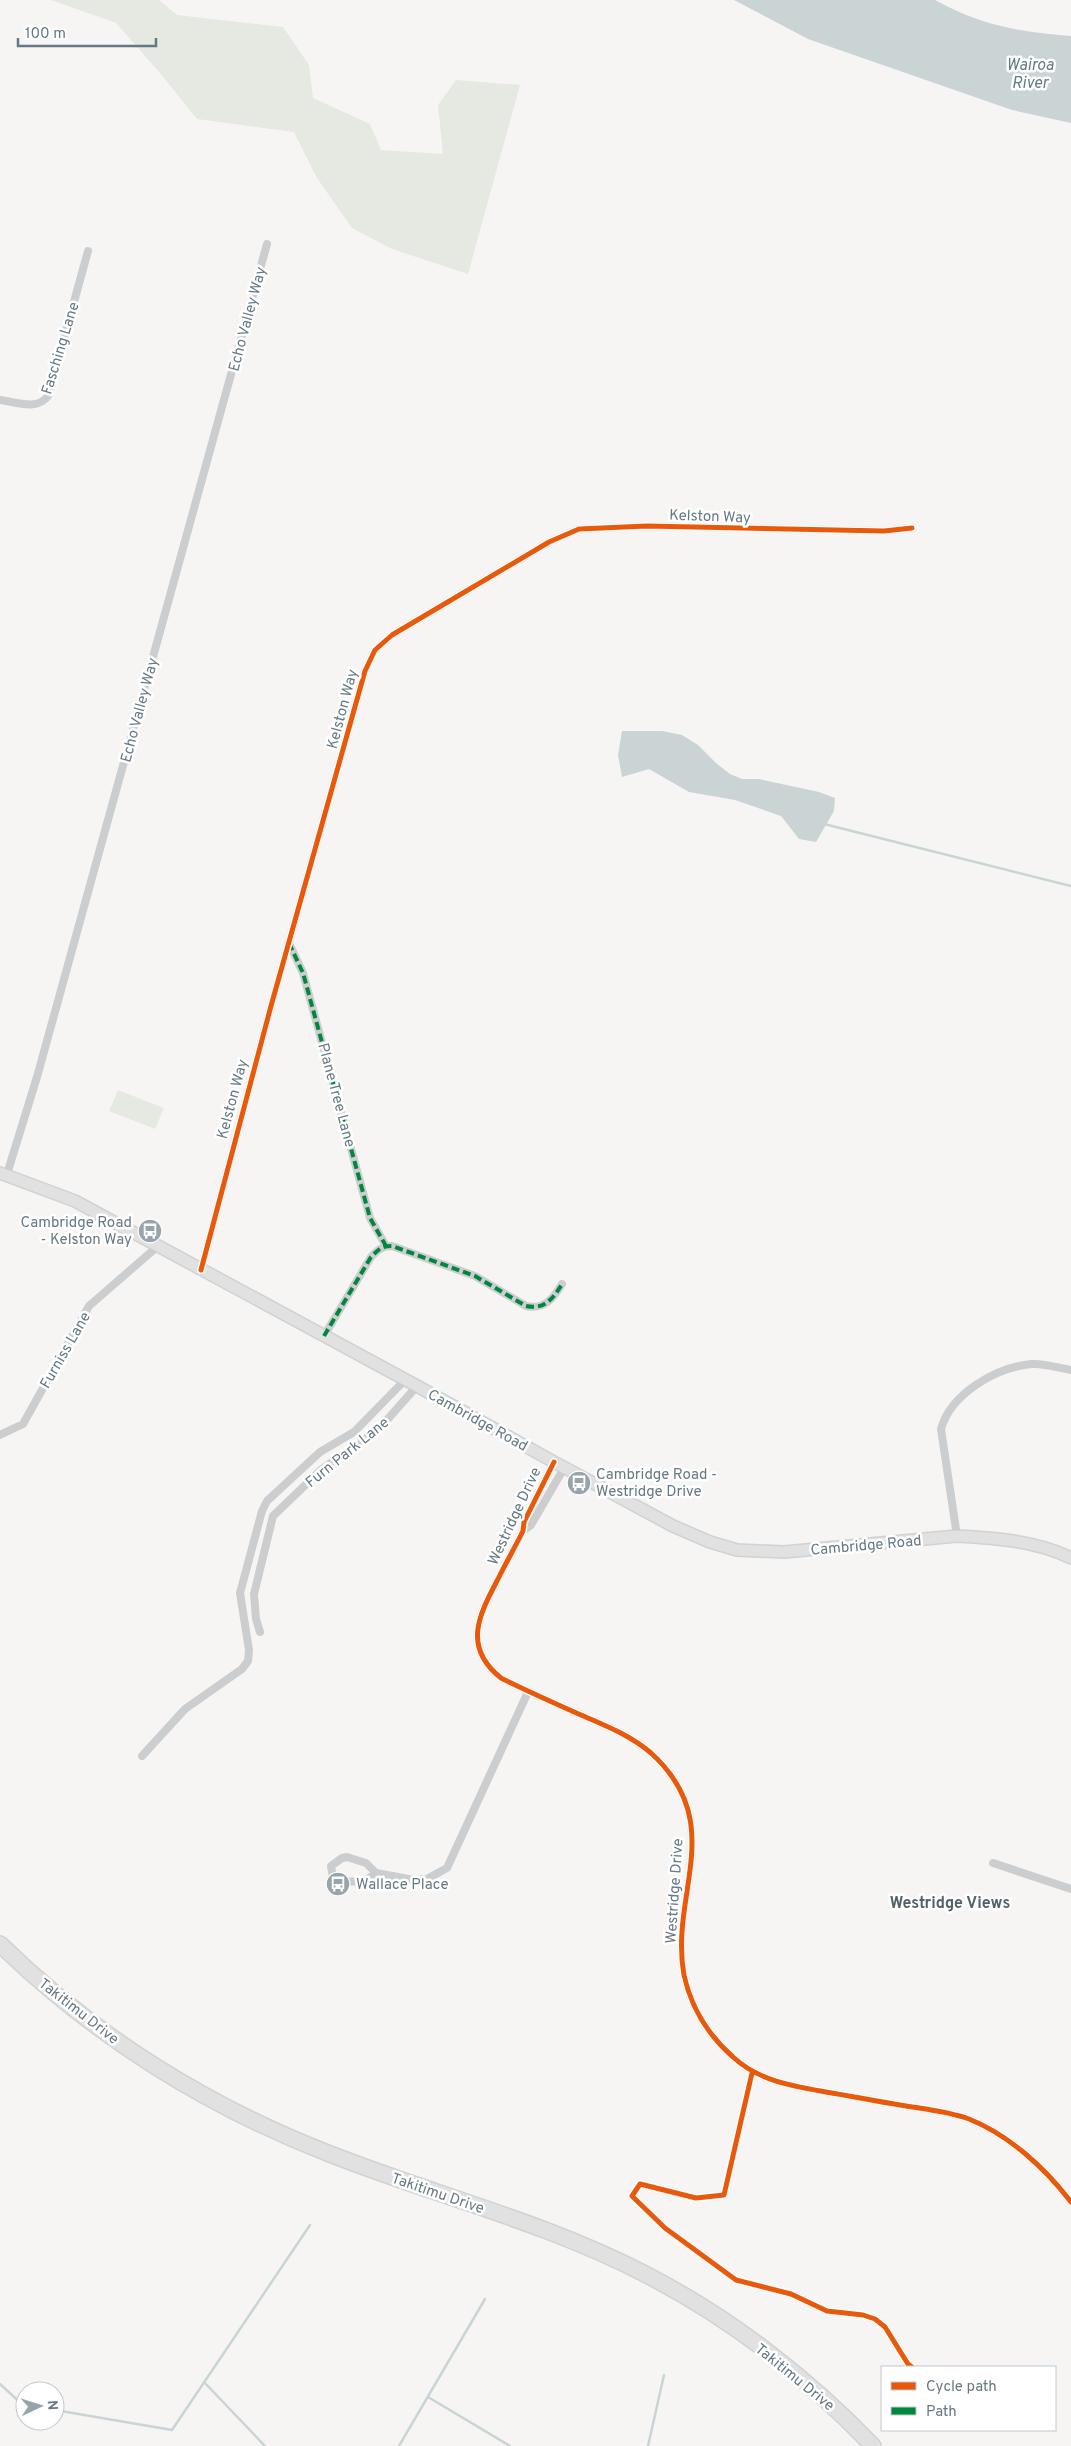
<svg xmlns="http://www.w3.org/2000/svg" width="1071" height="2446" font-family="Overpass,sans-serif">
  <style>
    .green { fill: #e6e8e2 }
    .water { fill: #cad4d5 }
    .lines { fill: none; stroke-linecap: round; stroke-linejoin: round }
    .stream { stroke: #cad4d5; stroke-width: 2.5 }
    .secondary-casing { stroke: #d1d2d3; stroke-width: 14 }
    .highway-casing { stroke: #d1d2d2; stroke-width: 18 }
    .street { stroke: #cccdce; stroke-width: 8 }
    .secondary { stroke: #e0e1e0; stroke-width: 11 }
    .highway { stroke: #e0e1e0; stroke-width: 15 }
    .quiet { stroke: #00873e; stroke-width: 4; stroke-dasharray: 8 4; stroke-linecap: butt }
    .cycleway-casing { stroke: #fff; stroke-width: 8 }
    .cycleway { stroke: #e8590c; stroke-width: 5 }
    .labels { text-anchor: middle; stroke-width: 5; stroke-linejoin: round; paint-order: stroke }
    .street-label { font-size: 15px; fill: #657985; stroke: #fff }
    .poi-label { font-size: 15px; fill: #657985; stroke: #fff; text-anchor: start }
    .water-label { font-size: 16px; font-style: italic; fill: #607b81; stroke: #fff }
    .neighbourhood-label { font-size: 16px; font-weight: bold; fill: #53626a; stroke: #fff }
  </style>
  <rect width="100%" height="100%" fill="#f6f5f4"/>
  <!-- green -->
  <path class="green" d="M51,0H159L177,15L283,27L309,65L313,98L370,124L381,150L443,154L438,105L456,80L520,85L468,274L392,249L352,228L317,178L294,132L197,119L160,73L116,23Z
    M118,1090L164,1108L155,1129L109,1111Z"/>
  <!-- water -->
  <path class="water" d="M734,0H935C980,25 1019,32 1071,36V123L1012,110L808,39Z
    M622,731H662L682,735L698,745L716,763L730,774L742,779H759L819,792L835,798L834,811L816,842L799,839L781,816L735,800L689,792L649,769L622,777L618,755Z"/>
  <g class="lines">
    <!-- stream -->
    <path class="stream" d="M824,824L1071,886
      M204,2382L265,2446
      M0,2384L25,2407
      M428,2397L510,2446
      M55,2410L172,2430L310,2225
      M399,2446L485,2299
      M648,2446L664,2375"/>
    <!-- secondary casing -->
    <g class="secondary-casing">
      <path id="secondary" d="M0,1173L75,1201L417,1386L554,1462L673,1526L710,1542L737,1550L784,1552L957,1536C995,1538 1037,1541 1071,1558"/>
    </g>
    <!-- highway casing -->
    <g class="highway-casing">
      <path id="highway" d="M0,1944C94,2036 208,2107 330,2154C434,2195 545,2222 645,2274C729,2317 808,2378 873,2446"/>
    </g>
    <!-- street -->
    <path class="street" d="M0,400C16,402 37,411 48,396L88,251
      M289,943L303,973L370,1218L386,1246
      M7,1174L37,1077L267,244
      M201,1270L271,1006L365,671L375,650L392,635L549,542L579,529L647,526L884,531L912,528
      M324,1336L371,1257C378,1250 381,1246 392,1246L475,1276L526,1306C544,1310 553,1299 562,1284
      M0,1435L23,1424L89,1306L158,1246
      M554,1462L524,1522L523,1531C515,1547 506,1563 498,1579C479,1615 462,1647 501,1678C527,1691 554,1703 581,1715C606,1726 630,1735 651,1753C729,1824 669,1894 684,1975C691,2007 708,2035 733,2057C759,2081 792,2086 826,2092C851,2096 875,2101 900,2105C923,2109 947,2111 969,2119C1009,2135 1045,2168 1071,2202
      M523,1531L531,1525L564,1468
      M957,1536L941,1429C951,1393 997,1367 1032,1364C1044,1363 1059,1368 1071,1370
      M260,1632L256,1619L254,1594L273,1516L322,1469L379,1429L417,1386
      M142,1756L185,1709L242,1669L248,1661L249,1650L240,1593L262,1511L267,1501L320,1452L354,1432L405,1380
      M993,1863L1071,1889
      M376,1873L365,1881L340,1882L333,1877L331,1866L342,1858L347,1857L366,1863L376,1873L414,1880L427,1879L447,1868L528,1692"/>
    <!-- secondary -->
    <use href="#secondary" class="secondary"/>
    <!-- highway -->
    <use href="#highway" class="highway"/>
    <!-- quiet -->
    <path class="quiet" d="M289,943L303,973L370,1218L386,1246
      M324,1336L371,1257C378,1250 381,1246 392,1246L475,1276L526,1306C544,1310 553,1299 562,1284"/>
    <!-- cycleway casing -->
    <g class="cycleway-casing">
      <path id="cycleway" d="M201,1270L271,1006L365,671L375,650L392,635L549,542L579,529L647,526L884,531L912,528
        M554,1462L524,1522L523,1531C515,1547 506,1563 498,1579C479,1615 462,1647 501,1678C527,1691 554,1703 581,1715C606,1726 630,1735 651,1753C729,1824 669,1894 684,1975C691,2007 708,2035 733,2057C759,2081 792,2086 826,2092C851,2096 875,2101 900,2105C923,2109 947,2111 969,2119C1009,2135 1045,2168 1071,2202
        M752,2073L724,2195L696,2198L640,2184L632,2196L665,2228L736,2280L791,2294L827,2311L863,2315L875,2319L885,2327L908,2364L912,2367"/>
    </g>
    <!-- cycleway -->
    <use href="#cycleway" class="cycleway"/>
  </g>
  <!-- icons -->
  <defs>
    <g id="bus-disc" transform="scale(1.25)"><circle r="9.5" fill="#98a4ac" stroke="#fff"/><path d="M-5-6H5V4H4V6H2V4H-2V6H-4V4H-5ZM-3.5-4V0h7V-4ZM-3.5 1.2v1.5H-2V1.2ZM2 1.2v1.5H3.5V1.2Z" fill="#fff"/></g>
  </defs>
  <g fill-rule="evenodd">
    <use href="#bus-disc" x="150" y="1231"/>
    <use href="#bus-disc" x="579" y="1483"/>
    <use href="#bus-disc" x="338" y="1884"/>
  </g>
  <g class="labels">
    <!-- street labels -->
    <g class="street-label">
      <text transform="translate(247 319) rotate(-75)" y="5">Echo Valley Way</text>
      <text transform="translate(60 348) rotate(-73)" y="5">Fasching Lane</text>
      <text transform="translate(710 516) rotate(2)" y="5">Kelston Way</text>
      <text transform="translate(342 709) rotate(-75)" y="5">Kelston Way</text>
      <text transform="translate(139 710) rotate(-75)" y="5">Echo Valley Way</text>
      <text transform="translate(337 1095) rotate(75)" y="5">Plane Tree Lane</text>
      <text transform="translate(232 1099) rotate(-75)" y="5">Kelston Way</text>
      <text transform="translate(65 1350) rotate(-60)" y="5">Furniss Lane</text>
      <text transform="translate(478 1420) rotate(29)" y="5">Cambridge Road</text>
      <text transform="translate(347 1452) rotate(-39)" y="5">Furn Park Lane</text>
      <text transform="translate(514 1516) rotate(-65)" y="5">Westridge Drive</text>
      <text transform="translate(866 1545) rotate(-5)" y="5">Cambridge Road</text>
      <text transform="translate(674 1891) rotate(-86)" y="5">Westridge Drive</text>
      <text transform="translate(79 2011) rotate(38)" y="5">Takitimu Drive</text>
      <text transform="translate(438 2193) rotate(19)" y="5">Takitimu Drive</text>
      <text transform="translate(795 2377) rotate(39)" y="5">Takitimu Drive</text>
    </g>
    <!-- poi labels -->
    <g class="poi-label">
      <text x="132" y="1227" text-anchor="end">Cambridge Road<tspan x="132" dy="17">- Kelston Way</tspan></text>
      <text x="596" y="1479">Cambridge Road -<tspan x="596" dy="17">Westridge Drive</tspan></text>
      <text x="356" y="1889">Wallace Place</text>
    </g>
    <!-- water labels -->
    <g class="water-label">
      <text x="1030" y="70">Wairoa<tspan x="1030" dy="18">River</tspan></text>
    </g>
    <!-- neighbourhood labels -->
    <g class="neighbourhood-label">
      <text x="950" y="1908">Westridge Views</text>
    </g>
  </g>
  <!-- legend -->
  <rect x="881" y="2366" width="175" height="65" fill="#ffffff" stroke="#c1c9ce"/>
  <rect x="891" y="2382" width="25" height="8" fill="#e8590c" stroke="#c1c9ce"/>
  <text x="926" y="2391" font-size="15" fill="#657985">Cycle path</text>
  <rect x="891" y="2407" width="25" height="8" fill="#00873e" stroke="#c1c9ce"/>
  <text x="926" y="2416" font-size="15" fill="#657985">Path</text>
  <!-- north arrow -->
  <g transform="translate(40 2406) rotate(86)"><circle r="24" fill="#ffffff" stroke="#c1c9ce"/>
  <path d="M0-4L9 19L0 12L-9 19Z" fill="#98a4ac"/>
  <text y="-8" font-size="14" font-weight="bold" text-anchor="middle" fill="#657985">N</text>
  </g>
  <!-- scale -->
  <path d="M18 38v8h138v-8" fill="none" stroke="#657985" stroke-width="2.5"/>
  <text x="25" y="38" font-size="15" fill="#657985" stroke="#ffffff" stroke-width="4" paint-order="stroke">100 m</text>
</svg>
